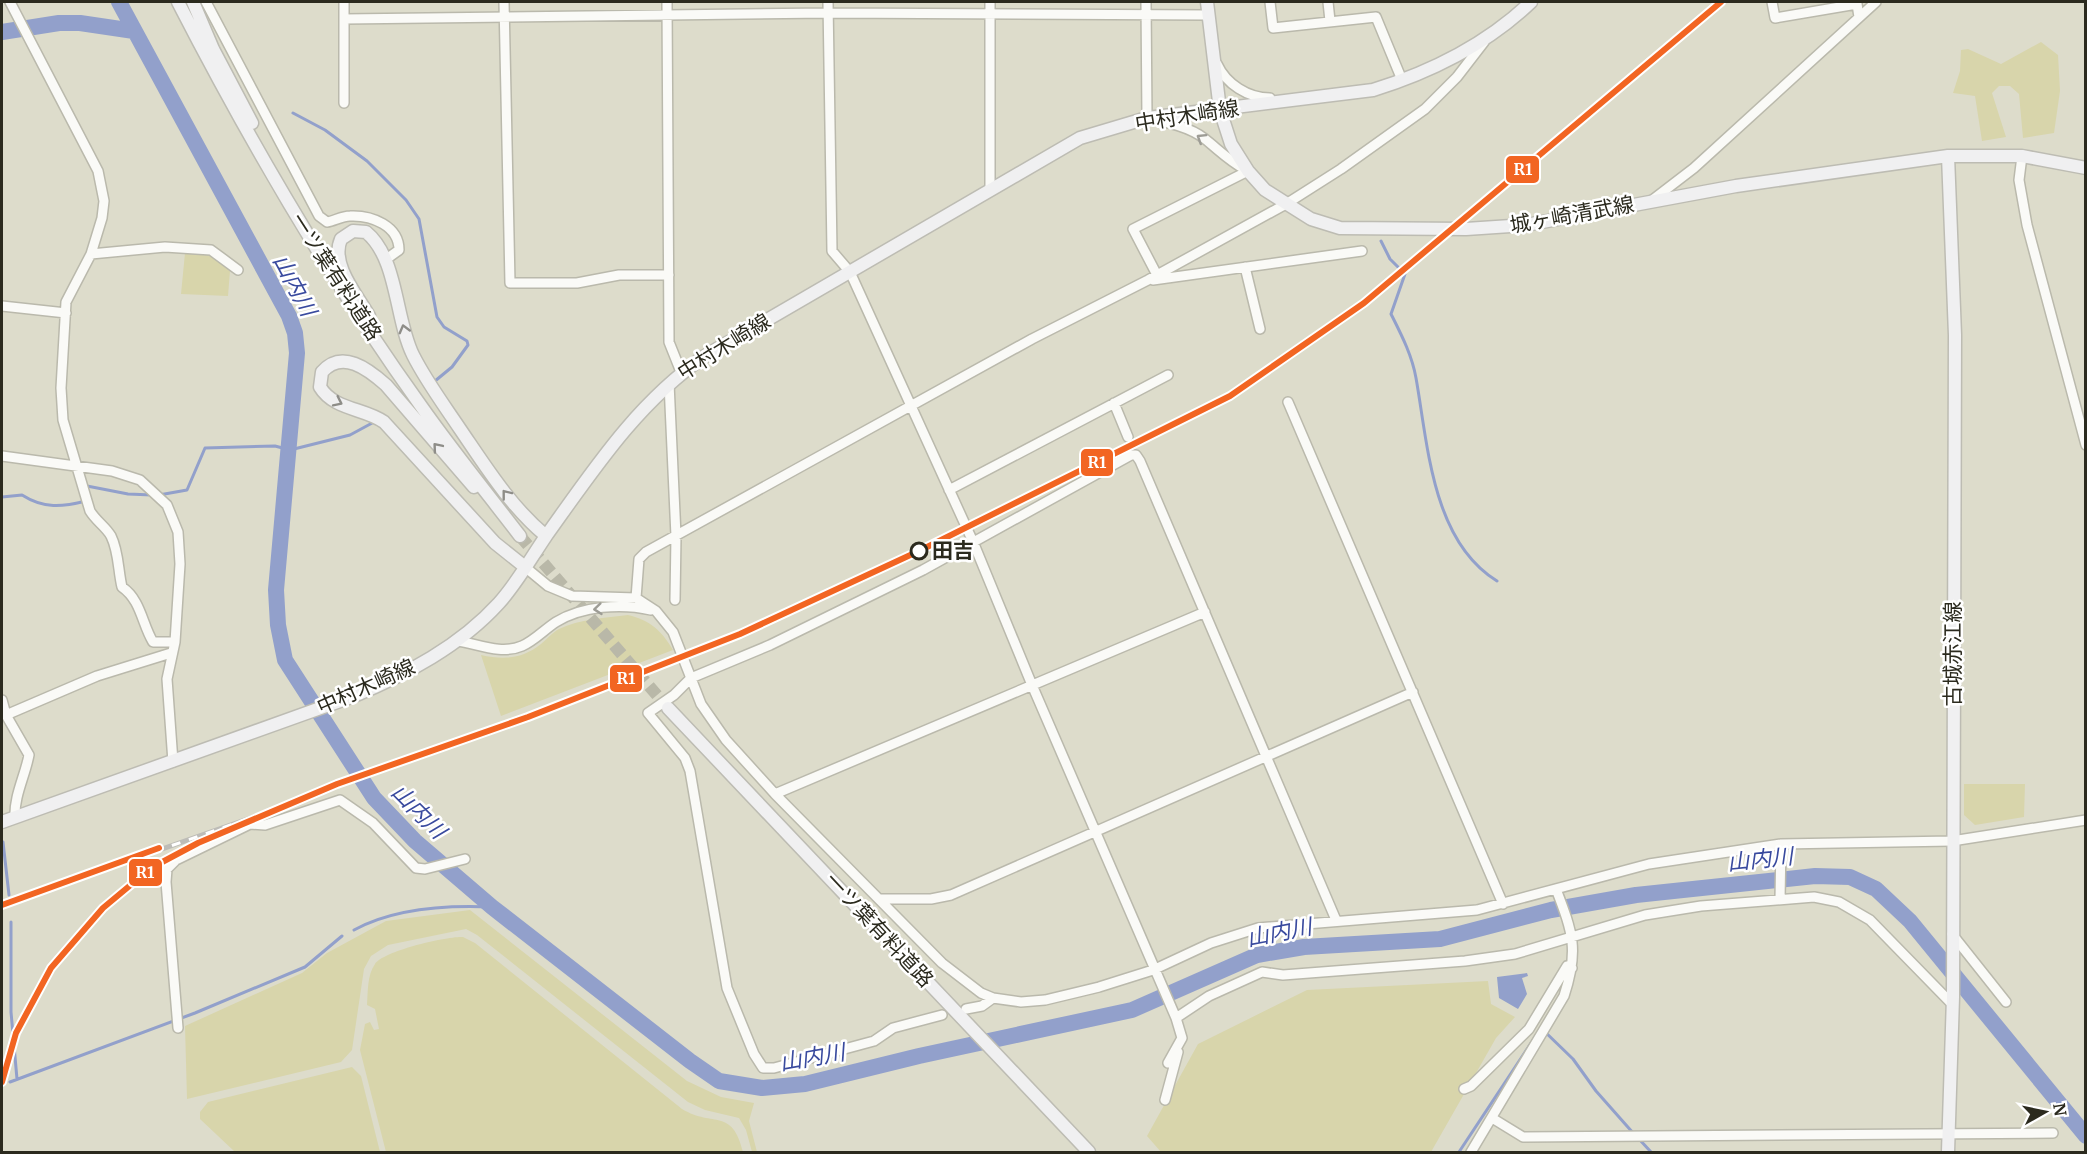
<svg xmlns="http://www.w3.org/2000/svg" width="2087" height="1154" font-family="Merriweather,'Noto Sans JP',serif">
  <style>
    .green { fill: #d8d5ab }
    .water { fill: #92a0cb }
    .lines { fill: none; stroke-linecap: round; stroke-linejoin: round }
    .stream { stroke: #92a0cb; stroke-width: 3 }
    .river { stroke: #92a0cb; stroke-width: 16 }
    .major-tunnel { stroke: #b9b8a8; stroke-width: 12; stroke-dasharray: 12 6; stroke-linecap: butt }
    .minor-casing { stroke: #bab9ac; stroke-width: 12 }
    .major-casing { stroke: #bdbcb3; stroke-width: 15 }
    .minor { stroke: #fafaf7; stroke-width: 9 }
    .major { stroke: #f0f0f1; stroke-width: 12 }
    .rail-casing { stroke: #bdbcb7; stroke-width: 5 }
    .rail { stroke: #fff; stroke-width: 3; stroke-dasharray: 9; stroke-linecap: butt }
    .rail-1-casing { stroke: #fff; stroke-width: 10 }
    .rail-1 { stroke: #f26522; stroke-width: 6 }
    .oneway { stroke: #9d9c95 }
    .oneway2 { stroke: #8e8d88 }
    .stop-dot { fill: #fff; stroke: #2b2a1e; stroke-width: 3 }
    .labels { text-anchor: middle; stroke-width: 5; stroke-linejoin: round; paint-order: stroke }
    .street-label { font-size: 21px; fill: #2b2a1e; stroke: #fff }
    .stop-label { font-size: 21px; font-weight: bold; fill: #2b2a1e; stroke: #fff; text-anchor: start }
    .water-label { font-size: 22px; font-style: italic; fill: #394a9e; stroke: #fff }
    .line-badge { stroke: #fff; stroke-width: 2 }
    .badge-label { font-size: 16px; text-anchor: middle; font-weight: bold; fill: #fff }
  </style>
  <rect width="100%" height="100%" fill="#dddccb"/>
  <!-- green -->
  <path class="green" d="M2041,42L2058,55L2060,91L2054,133L2023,138L2019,94L2010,86H1999L1992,93L2006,137L1982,141L1975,96L1953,93L1960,71L1961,50L1968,49L2001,64Z
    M185,253C210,253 212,252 230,271L228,296L181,294Z
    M628,615C650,620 662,631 673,650L501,716L481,655C504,660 522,659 541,644C547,639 553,632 559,629C579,619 606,618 628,615Z
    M1964,784H2025L2024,817L1975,825L1964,815Z
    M470,910L687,1081L721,1097L754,1103L749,1121L757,1152H752L746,1130L739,1118L705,1110L688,1102L477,935L466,929L388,945L371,956L364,969L352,1050L341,1062L187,1099L185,1026L302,973L327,953L386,921Z
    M463,937L475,943L682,1109C714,1128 732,1107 743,1152H386L360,1050L365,1024L370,1022L374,1030L379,1029L375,1009L367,1005C368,992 367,975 375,964C383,951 447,936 463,937Z
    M1488,981L1491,1004L1515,1017L1496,1038L1431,1152H1161L1147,1136L1198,1044L1307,990Z
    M352,1067L361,1076L380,1152H235L200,1119V1112L208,1102Z"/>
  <!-- water -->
  <path class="water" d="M1527,973L1528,976L1522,978L1527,994L1518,1009L1499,998L1497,977Z"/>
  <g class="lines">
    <!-- stream -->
    <path class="stream" d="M293,113L325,130L367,161L406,200L419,219L437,317L444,327L467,341L468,345L452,367L435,381
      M1381,241L1390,259L1405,274L1391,314C1401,334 1412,355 1416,378C1428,445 1432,541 1497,581
      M87,488V486L128,494L152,495
      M159,495L187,490L205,448L275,446L290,450L350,435L374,422
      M2,497L22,495C44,509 62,507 86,501
      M3,842L9,895
      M11,922V1012L17,1079
      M354,930C394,908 447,905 492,907
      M10,1082L195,1013L305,967L342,936
      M1639,1139L1651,1152
      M1459,1152L1541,1028L1573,1059L1596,1091L1634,1134"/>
    <!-- river -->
    <path class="river" d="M119,2L289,316L295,333L297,353L276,590L278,625L285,660L374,798L415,841L492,907L690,1061L719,1081L762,1088L805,1084L919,1056L1132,1010L1257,955L1304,947L1440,939L1551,910L1636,895L1815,876L1850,877L1876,889L1910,921L2086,1136
      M2,32L59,23H80L134,31"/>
    <!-- major-tunnel -->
    <path class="major-tunnel" d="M520,536L668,708"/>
    <!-- minor casing -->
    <g class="minor-casing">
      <path id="minor" d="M10,2L98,171L104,201L102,218L91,254L66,302L61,388L63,420L90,511C96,521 106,527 111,536C119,552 118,571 122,587C141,600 142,624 153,642H175
        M206,2L319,216L327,222C334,221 342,216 350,216C372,215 399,226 399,250L385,260
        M344,2V103
        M504,2L510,283H577L619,275H669
        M667,2L669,342L681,372
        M828,2L832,251L850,272L974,544L1032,685L1176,1018L1182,1038L1168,1063
        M1146,2L1147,118C1166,122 1190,127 1205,139C1220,151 1228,160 1246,170
        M1270,2L1273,28L1376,17L1402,80
        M1328,2L1330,21
        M1772,2L1775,18L1857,4L1859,17
        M344,19L828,13L1208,15
        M1217,64C1226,84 1248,98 1270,98
        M2022,156L2019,180L2027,225L2086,445
        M990,189V2
        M1651,201L1694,168L1876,2
        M91,254L165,247L211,250L238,270
        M1245,267L1260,329
        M1157,275L1133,229L1248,171
        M1153,280L1362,251
        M2,306L66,313
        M669,383L676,536L675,600
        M1288,402L1503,904
        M1114,403L1128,437
        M2,456L112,471L140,480L167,505L178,532L180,564L175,642L167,679L173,762
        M949,490L1168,375
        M525,567L548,586L572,596L636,598L656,611L673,632L701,704L726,740L775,794L942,963L981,993L993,998L1021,1002L1045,1000L1099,987L1153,970L1211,943L1258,928L1477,910L1649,864L1781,844L1952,841L2086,820
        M636,598L639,559L646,552L1032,339L1148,280L1286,204L1341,169L1425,109L1457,77L1484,42
        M458,641C478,644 501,655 522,646C534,641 545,629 556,622C582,606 621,603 651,610
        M2,700L6,715L29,755C25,776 14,796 15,817
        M6,715L97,676L171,653
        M775,794L1205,612
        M880,899H931L951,895L1413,692
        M1780,899L1781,844
        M1952,934L2006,1002
        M966,1009L982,1006L993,998
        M942,1015L893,1028L874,1041L774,1068H763L754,1054L727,988L690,771L685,758L648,713L674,695L691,678L770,645L923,570L1131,455H1136L1140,461L1336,920
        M1176,1018L1209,996L1262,972L1283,975L1465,961L1515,954L1645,915L1701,906L1814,897L1839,902L1870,920L1953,1005
        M178,1028L166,882L167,869L176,860L250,824L265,825L340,800L373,823L416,868L425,869L465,859
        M1464,1089L1471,1086L1529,1029L1567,966L1572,968
        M1165,1100L1178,1052
        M1492,1118L1523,1137L2053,1133
        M1471,1152L1564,996C1579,951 1573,933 1556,889"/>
    </g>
    <!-- major casing -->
    <g class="major-casing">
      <path id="major" d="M178,2C250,142 329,278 421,406C452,450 487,493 520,536
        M193,2L213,49L252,123
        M1207,2L1220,110L1231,144L1248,171L1265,190L1311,219L1340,228L1466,229L1526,225L1736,186L1948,156H2022L2086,168
        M369,316C357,295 330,264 341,239L353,231L366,232C398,258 395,319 413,355C426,381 444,405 460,429C486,467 510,506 546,536
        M474,487L386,385C368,369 342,349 322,372L320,387C334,410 364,408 384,422L495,543L525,567
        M668,708L1089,1152
        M2,822L354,696C407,674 460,646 499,603C517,583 531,558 546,536C594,469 637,403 705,356L1080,138L1147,118L1373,90C1431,72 1488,43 1531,2
        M1948,1152L1953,997L1955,335L1948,156"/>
    </g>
    <!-- minor -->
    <use href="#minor" class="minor"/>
    <!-- major -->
    <use href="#major" class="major"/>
    <!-- rail casing -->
    <g class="rail-casing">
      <path id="rail" d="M2,905L302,800"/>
    </g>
    <!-- rail -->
    <use href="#rail" class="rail"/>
    <!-- rail-1 casing -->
    <g class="rail-1-casing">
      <path id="rail-1" d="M2,905L159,848
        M2,1082L16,1033L51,968L103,908L151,868L198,843L337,784L528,717L740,634L919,551L1230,396L1364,303L1721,2"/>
    </g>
    <!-- rail-1 -->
    <use href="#rail-1" class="rail-1"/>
  </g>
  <!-- one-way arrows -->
  <defs><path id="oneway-chevron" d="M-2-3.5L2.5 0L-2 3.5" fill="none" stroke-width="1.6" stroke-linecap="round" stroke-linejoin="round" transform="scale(1.5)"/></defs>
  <g class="oneway">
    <use href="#oneway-chevron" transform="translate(1201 138) rotate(-148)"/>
    <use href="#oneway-chevron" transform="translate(598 609) rotate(174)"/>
  </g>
  <g class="oneway2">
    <use href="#oneway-chevron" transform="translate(404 329) rotate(-105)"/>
    <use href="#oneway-chevron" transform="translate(338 402) rotate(26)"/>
    <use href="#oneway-chevron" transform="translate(437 447) rotate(-130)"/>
    <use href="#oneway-chevron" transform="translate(506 494) rotate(-128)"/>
  </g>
  <!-- markers -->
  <circle class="stop-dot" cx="919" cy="551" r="8"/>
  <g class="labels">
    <!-- street labels -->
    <g class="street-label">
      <text transform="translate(1187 116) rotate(-9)" y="7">中村木崎線</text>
      <text transform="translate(1572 215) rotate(-10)" y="7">城ヶ崎清武線</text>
      <text transform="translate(336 277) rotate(57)" y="7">一ツ葉有料道路</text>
      <text transform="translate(724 347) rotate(-32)" y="7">中村木崎線</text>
      <text transform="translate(1953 654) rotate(-90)" y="7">古城赤江線</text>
      <text transform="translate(366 687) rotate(-24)" y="7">中村木崎線</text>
      <text transform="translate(879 930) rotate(47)" y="7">一ツ葉有料道路</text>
    </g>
    <!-- stop labels -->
    <g class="stop-label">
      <text x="932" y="558">田吉</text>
    </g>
    <!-- water labels -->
    <g class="water-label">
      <text transform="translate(295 285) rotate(62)" y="8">山内川</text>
      <text transform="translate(419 811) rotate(45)" y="8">山内川</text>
      <text transform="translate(1760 859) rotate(-6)" y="8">山内川</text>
      <text transform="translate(1279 932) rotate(-11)" y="8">山内川</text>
      <text transform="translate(812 1057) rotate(-10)" y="8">山内川</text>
    </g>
  </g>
  <g class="line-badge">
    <rect x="1505" y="155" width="35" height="29" rx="6" fill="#f26522"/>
    <rect x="1080" y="448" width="34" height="29" rx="6" fill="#f26522"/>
    <rect x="609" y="664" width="34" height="29" rx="6" fill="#f26522"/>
    <rect x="128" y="858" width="35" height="29" rx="6" fill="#f26522"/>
  </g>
  <g class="badge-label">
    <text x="1523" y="175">R1</text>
    <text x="1097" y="468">R1</text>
    <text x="626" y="684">R1</text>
    <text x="145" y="878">R1</text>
  </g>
  <!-- border -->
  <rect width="2087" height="1154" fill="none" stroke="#2b2a1e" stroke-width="6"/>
  <!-- north arrow -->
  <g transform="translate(2045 1112) rotate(81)" stroke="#ffffff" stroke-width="4.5" paint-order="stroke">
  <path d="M0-4.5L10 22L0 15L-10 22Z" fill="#2b2a1e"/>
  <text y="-9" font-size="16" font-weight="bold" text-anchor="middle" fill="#2b2a1e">N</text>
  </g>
</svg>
